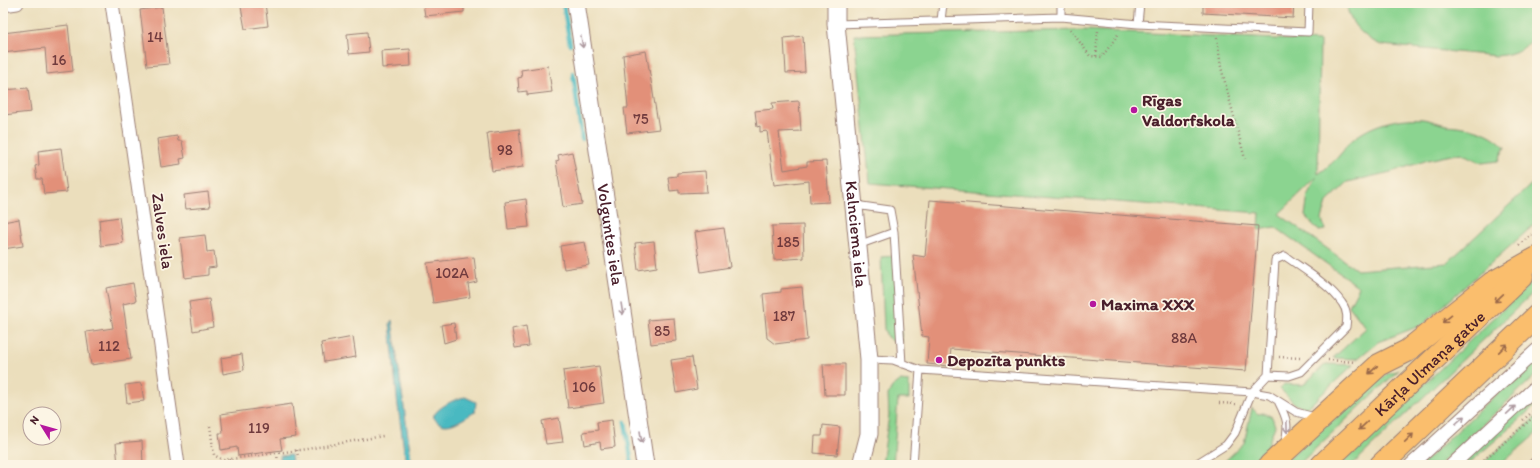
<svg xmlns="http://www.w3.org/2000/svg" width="1540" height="468" font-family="Itim,sans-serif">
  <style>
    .green { fill: #8bd490; stroke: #6a7a5e }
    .water { fill: #4ab9c1; stroke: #4a6c76 }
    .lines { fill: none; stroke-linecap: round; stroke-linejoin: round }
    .stream { stroke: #4ab9c1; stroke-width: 4.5 }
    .building { fill: #e29079 }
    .service-casing { stroke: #9a7e74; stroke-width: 9 }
    .minor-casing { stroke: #9a7e74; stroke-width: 15 }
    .tertiary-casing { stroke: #9a7e74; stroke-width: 19 }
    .trunk-casing { stroke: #9a7e74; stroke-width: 24 }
    .path { stroke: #9a7e74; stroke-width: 2.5; stroke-dasharray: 1 3; stroke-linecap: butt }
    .service { stroke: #fff; stroke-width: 7 }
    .minor { stroke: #fff; stroke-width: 13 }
    .tertiary { stroke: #fff; stroke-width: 17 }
    .trunk { stroke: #fabe6d; stroke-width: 22 }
    .oneway { stroke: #ae9aa0 }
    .oneway2 { stroke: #996749 }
    .poi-dot { fill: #b5179e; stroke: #fcf5e5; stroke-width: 1.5 }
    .labels { text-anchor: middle; stroke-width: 3.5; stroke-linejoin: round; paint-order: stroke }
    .number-label { font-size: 15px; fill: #703b3e }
    .poi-label { font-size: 17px; font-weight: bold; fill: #4a1f2b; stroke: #fcf5e5; text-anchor: start }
    .street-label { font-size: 17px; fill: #4a1f2b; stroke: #fcf5e5 }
  </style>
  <rect width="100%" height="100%" fill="#fcf5e5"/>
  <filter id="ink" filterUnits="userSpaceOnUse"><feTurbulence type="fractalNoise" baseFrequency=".025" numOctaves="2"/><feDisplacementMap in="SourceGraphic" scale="8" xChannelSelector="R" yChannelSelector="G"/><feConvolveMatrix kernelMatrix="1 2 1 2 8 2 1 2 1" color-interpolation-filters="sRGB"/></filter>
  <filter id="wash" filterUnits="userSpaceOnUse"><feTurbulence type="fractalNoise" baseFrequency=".012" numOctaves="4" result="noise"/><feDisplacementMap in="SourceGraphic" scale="16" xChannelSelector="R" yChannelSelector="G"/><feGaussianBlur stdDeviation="0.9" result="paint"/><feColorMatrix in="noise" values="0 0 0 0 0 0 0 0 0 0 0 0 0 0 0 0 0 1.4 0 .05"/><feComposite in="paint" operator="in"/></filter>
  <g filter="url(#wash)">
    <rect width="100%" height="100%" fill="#ebdebc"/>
    <!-- green -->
    <path class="green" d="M1347,3H1537V35C1525,49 1515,54 1497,56L1381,45C1365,38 1347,23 1347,3Z
      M1083,30L1320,41L1318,174C1327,168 1336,160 1343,151C1345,149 1345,146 1348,144C1367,125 1397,117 1423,119C1431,120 1439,124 1447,125C1469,127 1489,130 1505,147L1498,161L1482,163L1461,153L1428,160L1391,172L1348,182L1327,202L1322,219L1325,230L1319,231L1305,216L1308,194L1317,177L1279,214L1357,270L1447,263L1537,179V222L1422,325L1378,342L1357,359L1333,358L1366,328L1349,306L1359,287L1275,227L1259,230L1260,213L870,183L854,35Z
      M895,256L902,342H894L887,337L884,329L881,257Z
      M1537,277V289L1352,465H1339Z
      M1537,356V374L1439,465H1421Z
      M1326,364L1353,365L1306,409L1295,404L1280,389L1284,384L1303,385Z
      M1399,370L1298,465H1281L1335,415L1387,374Z
      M900,381L909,382V399H898L893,465H882L889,415L888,395L892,387Z
      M1537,392V404L1467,465H1457Z
      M1252,408L1258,414L1264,413L1272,417L1275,426L1267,447L1248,465H1221L1244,443Z
      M1537,416V433L1500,465H1481Z"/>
    <!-- water -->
    <path class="water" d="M392,320L412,465H406L397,399L390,323Z
      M465,397L476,402L475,412C462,419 443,435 433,416C440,406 454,399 465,397Z
      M291,455L292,465H281L280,456Z"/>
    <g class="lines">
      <!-- stream -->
      <path class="stream" d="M563,3L570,44
        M573,73L582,139
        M625,422L632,465"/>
    </g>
    <g id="blocks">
      <!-- building -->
      <path class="building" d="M265,3L268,26L245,29L241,7Z
        M423,3H464V12L425,16Z
        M1203,3H1294L1293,18L1203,13Z
        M162,7L169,64L147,66L140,10Z
        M68,25L73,71L47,74L45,48L3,53V33Z
        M367,32L369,52L349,54L347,34Z
        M803,36L805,72L786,73L784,38Z
        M410,49L411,66L382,68L381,51Z
        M646,51L659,129L627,133L624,108H628L623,55Z
        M548,66L552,92L527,95V91L519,92L518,78L522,77L521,70Z
        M28,88L31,112L3,115V90Z
        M799,101L801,131L779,132L784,170L807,166V162L826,161L829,202L810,203L809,181L774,185L767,131L760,132V126L757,127L755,111L773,109L772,103Z
        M519,129L523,167L492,171L487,133Z
        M177,136L178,141H182L185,158L180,159L181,164L161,167L157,139Z
        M61,148L67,192L44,194L42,179H37L35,166L39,165L38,151Z
        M572,152L582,204L563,207L556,161L559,160L558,155Z
        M705,171L707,192L679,193V190L670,191L668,177L677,176V173Z
        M208,192L210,207L186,209L184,195Z
        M526,199L529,227L508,229L505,202Z
        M930,200L1258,226L1246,371L951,349L949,366L927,364L929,337L922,336L913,255L925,257Z
        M119,217L123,243L101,246L99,220Z
        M19,219L23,246L3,249V222Z
        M803,225L804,258L774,260L772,226Z
        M724,228L730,267L701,272L695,232Z
        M205,235L207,252L214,251L216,267L208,268V275L185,278L180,238Z
        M654,241L657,267L638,270L635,243Z
        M585,242L589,265L564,269L560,246Z
        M474,257L477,282L468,284L470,297L433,303L427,263Z
        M133,283L136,301L123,304L131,359L91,365L86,332L113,328L106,288Z
        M802,287L807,340L775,344L767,338L763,294L781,292V289Z
        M209,299L213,327L193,331L189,302Z
        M674,318L676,341L651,344L648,320Z
        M454,323L456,339L444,343L441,325Z
        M526,326L529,346L515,348L512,329Z
        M353,337L356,357L324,362L321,343Z
        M242,354L244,370L223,374L221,358Z
        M692,357L697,389L676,393L671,360Z
        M823,364H845V395H825Z
        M599,366L604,403L568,408L563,371Z
        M141,383L144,401L127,403L125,385Z
        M292,404L296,437L280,439L282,450L238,456L237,447L221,450L219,433H223L221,414Z
        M559,418L563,442L546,444L542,421Z
        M612,420L615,447L601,449L600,442L585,445L583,432L598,430L597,422Z
        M823,425L840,427L837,455L814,453L815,436H822Z
        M142,441L143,465H118L116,443Z"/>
    </g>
  </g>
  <g filter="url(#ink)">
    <use href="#blocks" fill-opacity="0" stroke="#9a7e74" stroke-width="1"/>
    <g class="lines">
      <!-- service casing -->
      <g class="service-casing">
        <path id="service" d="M1061,17V3
          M941,21L943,3
          M836,24L1061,17L1138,24L1308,32L1309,3
          M1138,24L1140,3
          M855,205L890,210L894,232L902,364
          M858,245L894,232
          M870,359L893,360L920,370L1252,392L1269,395L1296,412L1311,416L1317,415
          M1279,403C1287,419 1289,425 1285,442
          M913,465L920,370
          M1194,465L1226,445L1235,433L1252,392L1268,375L1275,260L1285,256C1304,270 1329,284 1342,303C1348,311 1347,319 1346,327L1301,372L1289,376L1268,375
          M1531,465L1537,459"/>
      </g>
      <!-- minor casing -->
      <g class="minor-casing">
        <path id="minor" d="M112,3L178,465
          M3,5L17,3
          M1411,465L1537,350
          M1452,465L1537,386"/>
      </g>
      <!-- tertiary casing -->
      <g class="tertiary-casing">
        <g id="tertiary">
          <path id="s1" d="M576,3L645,465"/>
          <path id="s2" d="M836,3V24L869,359V434L861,465"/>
        </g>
      </g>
      <!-- trunk casing -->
      <g class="trunk-casing">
        <g id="trunk">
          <path d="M1270,465L1379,365L1407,351L1492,283L1537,258"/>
          <path id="s3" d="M1322,465L1522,276"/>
          <path d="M1381,465L1537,316"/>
        </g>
      </g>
      <!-- path -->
      <path class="path" d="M1070,29L1090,56L1102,57L1119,33
        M1217,38L1221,67L1245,159
        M1096,56L1098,31
        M1519,245L1537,230
        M1279,357L1300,358
        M1020,358V354
        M1328,360L1355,362
        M1042,367L1043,359
        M1219,403L1236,404
        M1523,420L1537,408
        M210,426L214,455L223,460L307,449L383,436
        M297,450L299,465
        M277,453L278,465
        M229,459V465
        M1478,465L1537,414"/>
      <!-- service -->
      <use href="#service" class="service"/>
      <!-- minor -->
      <use href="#minor" class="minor"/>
      <!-- tertiary -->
      <use href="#tertiary" class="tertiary"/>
      <!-- trunk -->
      <use href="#trunk" class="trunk"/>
    </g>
    <!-- one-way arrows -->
    <defs><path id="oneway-shaft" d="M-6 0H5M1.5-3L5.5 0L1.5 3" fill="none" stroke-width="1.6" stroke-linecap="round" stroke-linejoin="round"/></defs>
    <g class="oneway">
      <use href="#oneway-shaft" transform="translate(582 42) rotate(81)"/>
      <use href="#oneway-shaft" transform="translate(622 309) rotate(81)"/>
      <use href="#oneway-shaft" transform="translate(1511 410) rotate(-43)"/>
      <use href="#oneway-shaft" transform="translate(1460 420) rotate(-42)"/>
      <use href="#oneway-shaft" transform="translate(1287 427) rotate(88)"/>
      <use href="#oneway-shaft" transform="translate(641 437) rotate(81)"/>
    </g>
    <g class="oneway2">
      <use href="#oneway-shaft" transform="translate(1499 298) rotate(137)"/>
      <use href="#oneway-shaft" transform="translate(1447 319) rotate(141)"/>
      <use href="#oneway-shaft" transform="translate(1503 348) rotate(-44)"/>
      <use href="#oneway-shaft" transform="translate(1373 370) rotate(137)"/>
      <use href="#oneway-shaft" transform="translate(1363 426) rotate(137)"/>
      <use href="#oneway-shaft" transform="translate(1409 438) rotate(-44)"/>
    </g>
  </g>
  <!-- markers -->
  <g class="poi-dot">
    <circle cx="1134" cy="110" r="4"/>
    <circle cx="1093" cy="304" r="4"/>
    <circle cx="939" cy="360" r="4"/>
  </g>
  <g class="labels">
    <!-- number labels -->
    <g class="number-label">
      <text x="155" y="42">14</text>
      <text x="59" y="65">16</text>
      <text x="641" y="124">75</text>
      <text x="505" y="155">98</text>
      <text x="788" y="247">185</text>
      <text x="452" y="278">102A</text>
      <text x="784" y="321">187</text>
      <text x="662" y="336">85</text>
      <text x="1184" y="343">88A</text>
      <text x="109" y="351">112</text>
      <text x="584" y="392">106</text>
      <text x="259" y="433">119</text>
    </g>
    <!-- poi labels -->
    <g class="poi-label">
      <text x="1142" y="106">Rīgas<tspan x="1142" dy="20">Valdorfskola</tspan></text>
      <text x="1101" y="310">Maxima XXX</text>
      <text x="947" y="366">Depozīta punkts</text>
    </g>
    <!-- street labels -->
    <g class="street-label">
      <text transform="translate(163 231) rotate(82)" y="6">Zalves iela</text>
      <text dy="6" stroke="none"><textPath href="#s1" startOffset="234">Volguntes iela</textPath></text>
      <text dy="6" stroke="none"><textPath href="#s2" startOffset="232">Kalnciema iela</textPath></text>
      <text dy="6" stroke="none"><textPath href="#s3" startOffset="148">Kārļa Ulmaņa gatve</textPath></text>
    </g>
  </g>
  <!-- margin -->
  <rect width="1540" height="468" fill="none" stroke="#fcf5e5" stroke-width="16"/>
  <!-- north arrow -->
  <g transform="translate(42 426) rotate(307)"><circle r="19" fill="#fcf5e5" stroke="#b59f9b"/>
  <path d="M0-3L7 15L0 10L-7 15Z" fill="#b5179e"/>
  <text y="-6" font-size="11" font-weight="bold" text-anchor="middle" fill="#4a1f2b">N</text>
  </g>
</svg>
